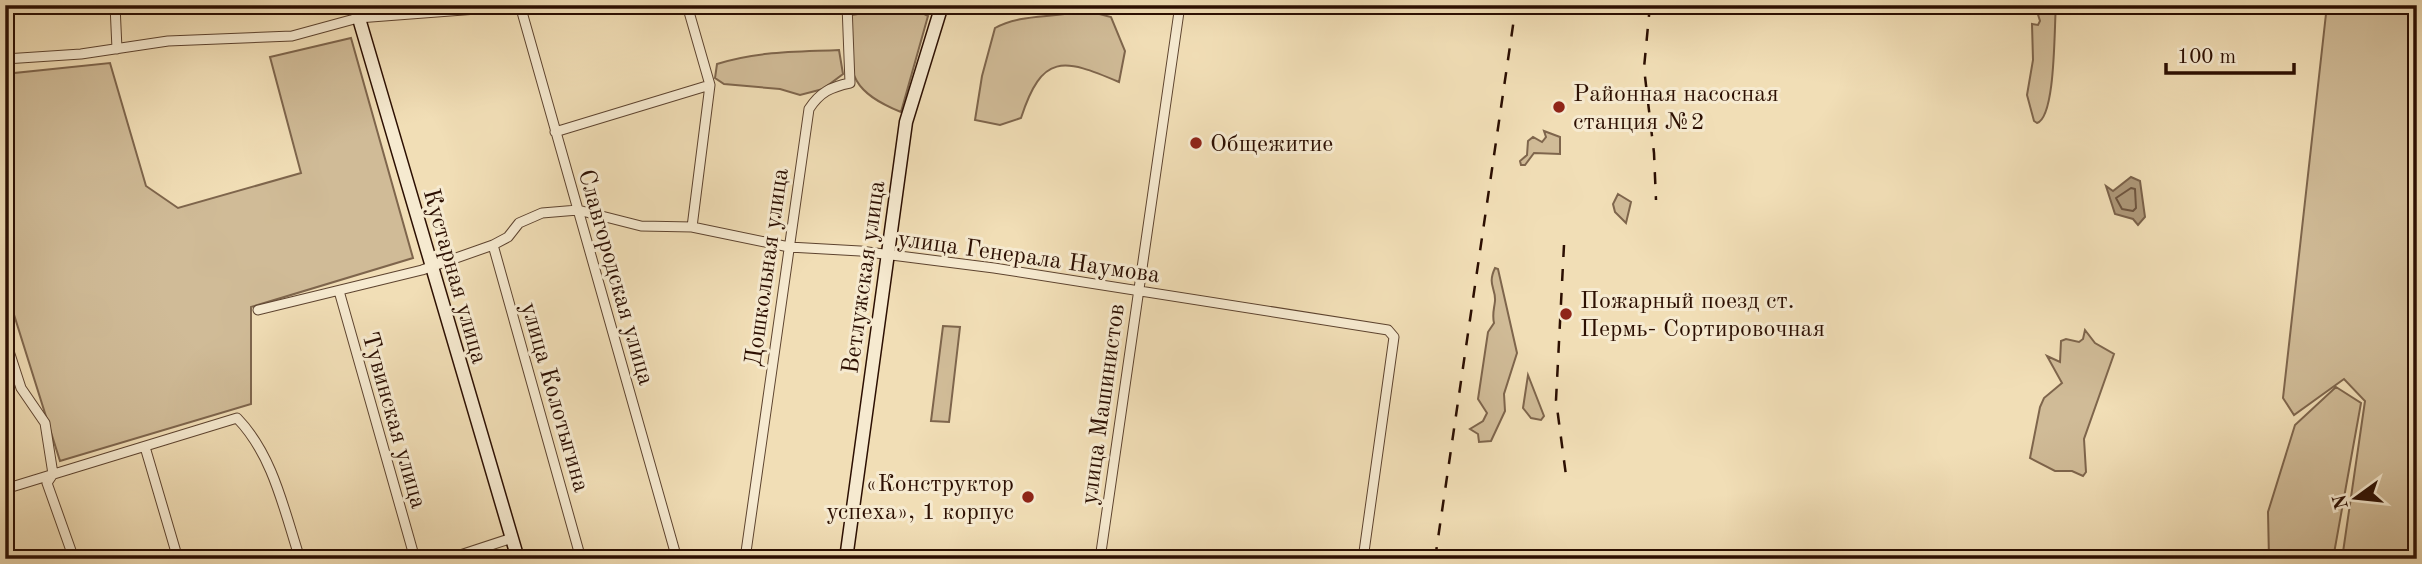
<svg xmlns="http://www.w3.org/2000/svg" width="2422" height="564" font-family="'Old Standard TT',serif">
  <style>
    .green { fill: #d0bb97; stroke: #7e654c; stroke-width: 2 }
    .water { fill: #ae9879; stroke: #7a6149; stroke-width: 2 }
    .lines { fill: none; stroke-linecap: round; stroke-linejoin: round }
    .shore { stroke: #6d543e; stroke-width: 2 }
    .street-casing { stroke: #5d432f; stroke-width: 11 }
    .secondary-casing { stroke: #2c0f02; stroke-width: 15 }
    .street { stroke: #f6ead0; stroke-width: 9 }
    .secondary { stroke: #f6ead0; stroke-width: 12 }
    .rail { stroke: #2c0f02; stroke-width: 2.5; stroke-dasharray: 12 12; stroke-linecap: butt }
    .poi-dot { fill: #8f2418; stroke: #f6ead0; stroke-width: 2.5 }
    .labels { text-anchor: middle; stroke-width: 6; stroke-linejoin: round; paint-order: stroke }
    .poi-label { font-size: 24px; fill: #2c0f02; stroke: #f6ead0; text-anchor: start }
    .street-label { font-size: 24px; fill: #2c0f02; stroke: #f6ead0 }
  </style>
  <rect width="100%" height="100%" fill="#f1deb6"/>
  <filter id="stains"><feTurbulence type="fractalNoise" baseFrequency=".00286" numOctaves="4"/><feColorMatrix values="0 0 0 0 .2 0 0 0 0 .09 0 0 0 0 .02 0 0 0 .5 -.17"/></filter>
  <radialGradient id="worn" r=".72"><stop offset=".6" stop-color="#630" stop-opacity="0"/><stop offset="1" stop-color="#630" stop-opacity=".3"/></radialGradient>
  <!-- green -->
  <path class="green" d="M2035,5H2056C2054,26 2056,117 2037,123L2034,121L2027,95L2033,60L2032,24L2038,25L2040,21Z
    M2327,5H2417V542L2414,559H2342L2365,401L2344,379L2294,415L2283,398Z
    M893,8L917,10L928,16L901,112C845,89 851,71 846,16Z
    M1084,10L1111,17L1125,51L1119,82C1063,58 1042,53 1021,118L1000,125L975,120L982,76L995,28C1022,13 1055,19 1084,10Z
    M351,38L413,258L251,307V404L60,461L5,286V74L110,63L146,186L178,208L301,173L270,57Z
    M839,50L843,74L823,89L800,95L780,89L724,84L715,78L717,64C758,51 797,52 839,50Z
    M1544,131L1560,137V154L1534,153L1525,165H1521L1520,161L1527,155L1528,141L1533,137L1542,142L1546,137Z
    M1618,194L1631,202L1626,223L1615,212L1613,204Z
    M1495,268L1498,269L1517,353L1504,394L1505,411L1491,441L1479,442L1478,434L1470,429L1483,421L1487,413L1478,399L1488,332L1494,323C1492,314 1494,310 1495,301C1496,288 1487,285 1495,268Z
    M943,326L960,327L949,422L931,421Z
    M2085,330L2095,343L2114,354L2084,439L2086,472L2083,476L2072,471H2055L2030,458L2040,407L2044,398L2062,383L2047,356L2060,362L2061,341L2066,339L2079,342L2083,339Z
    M1528,375L1544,416L1541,420L1531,418L1523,408Z
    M2336,387L2361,403L2333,559H2269L2268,512L2295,425Z"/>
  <!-- water -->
  <path class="water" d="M2131,177L2140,181L2145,217L2138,225L2133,219L2115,214L2106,186L2113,191Z"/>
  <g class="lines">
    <!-- shore -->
    <path class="shore" d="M2131,188L2135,189L2136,208L2133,211L2122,209L2116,198Z"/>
    <!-- street casing -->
    <g class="street-casing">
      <path id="street" d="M115,5L117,49
        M520,5L677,559
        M687,5L710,85L692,227
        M5,59L81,54L168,41L292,36L358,18L529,5
        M555,132L710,85
        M493,245L581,559
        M339,291L415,559
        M258,310L422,270L493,245L508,237L519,223L542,213L578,210L641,226L692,227L789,247L860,251L994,268L1388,330L1394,337L1363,559
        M5,339L21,388L45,423L53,474L47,483L74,559
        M145,447L178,559
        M5,489L237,418C273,455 284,510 300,559
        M448,559L512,538
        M745,559L809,109C820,92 831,87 850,83L847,5
        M1100,559L1180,5"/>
    </g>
    <!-- secondary casing -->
    <g class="secondary-casing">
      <path id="secondary" d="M355,5L518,559
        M846,559L906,122L942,5"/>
    </g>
    <!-- street -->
    <use href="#street" class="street"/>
    <!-- secondary -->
    <use href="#secondary" class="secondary"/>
    <!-- rail -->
    <path class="rail" d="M1650,5L1644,68L1654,153L1656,200
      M1564,245L1556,400L1567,483
      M1435,559L1516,5"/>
  </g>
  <!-- markers -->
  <g class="poi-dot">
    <circle cx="1559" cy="107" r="7"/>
    <circle cx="1196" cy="143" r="7"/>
    <circle cx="1566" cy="314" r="7"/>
    <circle cx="1028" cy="497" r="7"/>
  </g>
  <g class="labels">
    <!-- poi labels -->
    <g class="poi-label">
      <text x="1573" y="101">Районная насосная<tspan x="1573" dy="28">станция №2</tspan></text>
      <text x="1210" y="151">Общежитие</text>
      <text x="1580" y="308">Пожарный поезд ст.<tspan x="1580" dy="28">Пермь- Сортировочная</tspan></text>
      <text x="1014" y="491" text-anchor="end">«Конструктор<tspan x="1014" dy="28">успеха», 1 корпус</tspan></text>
    </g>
    <!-- street labels -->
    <g class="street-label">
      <text transform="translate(1029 256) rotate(8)" y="8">улица Генерала Наумова</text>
      <text transform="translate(766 267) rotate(-82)" y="8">Дошкольная улица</text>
      <text transform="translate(456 276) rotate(74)" y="8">Кустарная улица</text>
      <text transform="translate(617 277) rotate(74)" y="8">Славгородская улица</text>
      <text transform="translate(863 277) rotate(-82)" y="8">Ветлужская улица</text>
      <text transform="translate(556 397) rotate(74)" y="8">улица Колотыгина</text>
      <text transform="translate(1102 404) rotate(-82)" y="8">улица Машинистов</text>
      <text transform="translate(395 420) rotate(74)" y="8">Тувинская улица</text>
    </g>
  </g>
  <!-- margin -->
  <rect width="2422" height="564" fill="none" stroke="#f1deb6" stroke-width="28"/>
  <rect x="7" y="7" width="2408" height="550" fill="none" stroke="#2c0f02" stroke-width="3.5"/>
  <rect x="14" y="14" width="2394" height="536" fill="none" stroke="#2c0f02" stroke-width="2"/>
  <!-- north arrow -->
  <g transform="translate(2356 498) rotate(255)" stroke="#f6ead0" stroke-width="5" paint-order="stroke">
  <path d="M0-5L12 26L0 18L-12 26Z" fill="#2c0f02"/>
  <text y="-10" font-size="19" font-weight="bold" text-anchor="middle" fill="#2c0f02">N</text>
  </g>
  <!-- scale -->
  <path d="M2166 63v10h128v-10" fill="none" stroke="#2c0f02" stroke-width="3.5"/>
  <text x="2177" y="63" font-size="21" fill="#2c0f02" stroke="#f6ead0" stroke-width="5" paint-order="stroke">100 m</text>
  <rect width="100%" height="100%" filter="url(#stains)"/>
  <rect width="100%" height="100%" fill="url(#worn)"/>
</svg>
